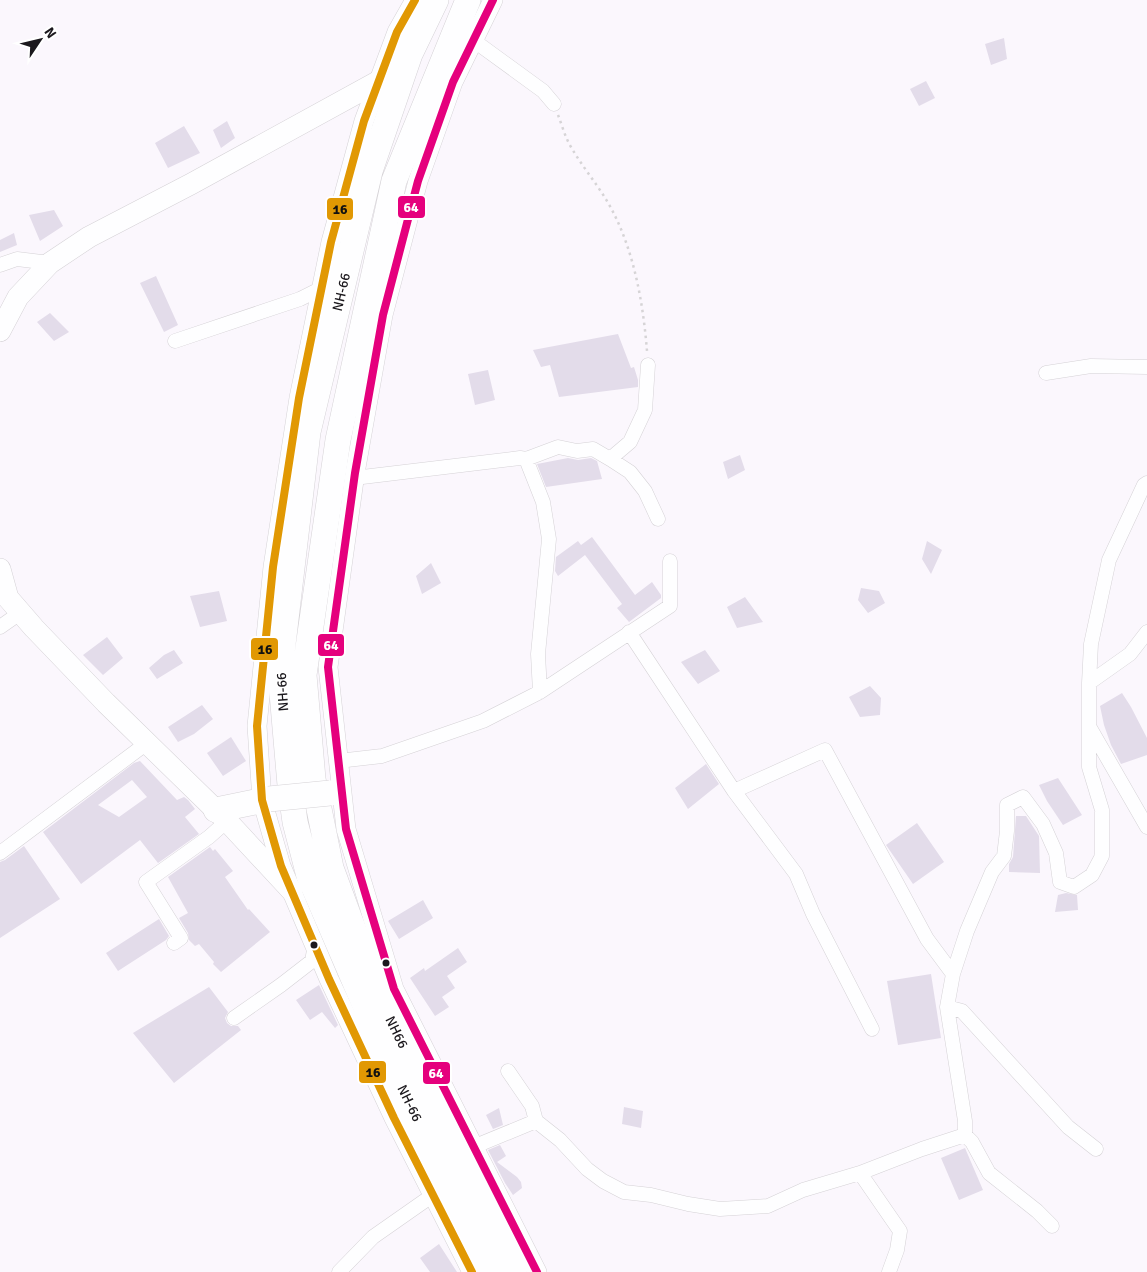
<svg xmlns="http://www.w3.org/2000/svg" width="1147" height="1272" font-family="Signika,sans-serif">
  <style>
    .building { fill: #e3dcea; fill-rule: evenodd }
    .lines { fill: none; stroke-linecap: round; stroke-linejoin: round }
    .street-casing { stroke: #d5d2d6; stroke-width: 15 }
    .secondary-casing { stroke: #d5d2d6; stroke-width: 20 }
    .primary-casing { stroke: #d5d2d6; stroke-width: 22 }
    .highway-casing { stroke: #d5d2d6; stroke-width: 26 }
    .path { stroke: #d6d4d6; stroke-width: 2.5; stroke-dasharray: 2.5 4; stroke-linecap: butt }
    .street { stroke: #fefeff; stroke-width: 14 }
    .secondary { stroke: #fefeff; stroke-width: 19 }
    .primary { stroke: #fefeff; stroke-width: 21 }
    .highway { stroke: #fefeff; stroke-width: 25 }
    .highway-bridge-casing { stroke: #d5d2d6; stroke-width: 26; stroke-linecap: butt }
    .highway-bridge { stroke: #fefeff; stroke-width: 25 }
    .bus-1-casing { stroke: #fff; stroke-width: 11 }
    .bus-2-casing { stroke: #fff; stroke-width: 11 }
    .bus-1 { stroke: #e19803; stroke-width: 8 }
    .bus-2 { stroke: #e5007d; stroke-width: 8 }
    .bus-dot { fill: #1b181d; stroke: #fff; stroke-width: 2 }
    .labels { text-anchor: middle; stroke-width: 4; stroke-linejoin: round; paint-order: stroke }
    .street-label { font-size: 14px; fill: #1b181d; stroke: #fff }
    .line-badge { stroke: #fff; stroke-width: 2 }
    .badge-label { font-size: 14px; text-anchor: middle; font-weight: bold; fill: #fff }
    .pale-badge-label { font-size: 14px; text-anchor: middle; font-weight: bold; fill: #111 }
  </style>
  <rect width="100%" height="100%" fill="#fbf7fd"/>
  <!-- building -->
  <path class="building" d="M1004,38L1007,59L991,65L985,44Z
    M926,81L935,98L919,106L910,89Z
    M227,121L235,138L221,148L213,130Z
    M184,126L200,153L168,168L155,143Z
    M54,210L63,226L40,241L29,215Z
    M14,233L17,245L0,252V240Z
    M156,276L178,325L164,332L140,283Z
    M50,313L69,332L54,341L37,322Z
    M618,334L631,368L634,367L638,380V387L559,397L550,365L541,367L533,350Z
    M488,370L495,400L475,405L468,374Z
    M740,455L745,470L728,479L723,462Z
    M568,458L578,460L591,458L597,461L602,479L546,487L537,464Z
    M592,537L635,595L652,582L661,595V598L629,622L617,608L622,604L585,555L558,576L555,571L556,557L578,541L581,545Z
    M927,541L942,550L931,574L922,559Z
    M431,563L441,583L422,594L416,576Z
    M861,588L879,591L885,603L868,613L858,600Z
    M219,591L227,621L200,627L190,596Z
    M745,597L763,622L737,628L727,607Z
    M107,637L123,658L103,675L83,655Z
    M174,650L183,663L157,679L149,668L164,655Z
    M705,650L720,671L698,684L681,662Z
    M870,686L881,698L880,715L860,717L849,697Z
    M1122,693L1131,707L1147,738V755L1121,764L1111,745L1104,725L1100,706Z
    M202,705L213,719L194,734L178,742L168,727Z
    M231,737L246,761L223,776L207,753Z
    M140,761L177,800L184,797L188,800L195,809L185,817L199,834L158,863L140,840L81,884L43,832L134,763ZM132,780L147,797L119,817L98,805Z
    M706,764L719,784L688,809L675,788Z
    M1058,778L1082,815L1063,825L1047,801L1039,785Z
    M1016,816H1026L1039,836L1040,873L1009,872V864L1013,857Z
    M917,823L944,862L913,884L886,845Z
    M24,846L60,899L0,938V862L5,860Z
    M210,847L213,851L215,849L233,871L225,877L248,910L249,909L270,932L221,972L213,964L214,962L199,944L195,946L189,940L188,933L179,918L188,913L168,877Z
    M1066,893L1077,895L1078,910L1055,912L1058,895Z
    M423,900L433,918L399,939L388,921Z
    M159,919L169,936L166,940L118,971L106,953Z
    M458,948L467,962L447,976L455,988L442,997L449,1007L435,1016L410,978L424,968L425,971Z
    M931,974L941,1038L898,1045L887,981Z
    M319,985L338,1025L335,1028L322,1012L310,1020L296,1000Z
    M209,987L228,1012L225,1018L227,1023L231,1026H238L241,1030L174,1083L133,1033Z
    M624,1107L643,1111L641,1128L622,1124Z
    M499,1108L503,1125L493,1129L486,1115Z
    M500,1145L506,1156L497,1162L517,1177L521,1182L522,1188L513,1195L505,1183L488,1150Z
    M965,1148L983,1190L959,1200L941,1158Z
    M439,1244L457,1272H430L420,1258Z"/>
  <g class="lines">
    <!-- street casing -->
    <g class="street-casing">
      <path id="street" d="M473,40L543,91L554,104
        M0,265L17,259L50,263
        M175,341L300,299L322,288
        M1046,373L1091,366L1147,367
        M526,459L558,447L577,451L593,449L610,459L630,442L645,410L648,365
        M610,459L630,472L645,491L658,519
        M354,478L520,458L526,459L543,502L549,539L538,654L540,692
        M0,627L20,613
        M629,632L734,791L796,874L813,914L872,1029
        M1089,683L1091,644L1109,560L1144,485L1147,483
        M1090,728L1147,827
        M338,761L382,756L483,721L540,692L670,606V561
        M734,791L825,750L927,939L953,974
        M0,853L147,743
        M174,943L181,938L146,882L209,837L227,821
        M947,1007L962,1011L1068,1127L1096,1149
        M234,1018L281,985L312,961L315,945
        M508,1071L532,1106L536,1121
        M965,1135L972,1142L989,1173L1037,1211L1052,1226
        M473,1147L536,1121L560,1140L587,1169L603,1181L624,1192L651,1195L688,1204L720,1209L768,1206L803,1190L860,1173L922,1149L965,1135V1121L947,1007L953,974L967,931L992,872L1004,856L1007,831V805L1023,797L1043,824L1056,853L1060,882L1074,887L1092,875L1102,856V810L1089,767V683L1130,654L1147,632
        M860,1173L900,1231L897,1250L889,1272
        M339,1272L373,1237L433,1195"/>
    </g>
    <!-- secondary casing -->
    <g class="secondary-casing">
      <path id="secondary" d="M415,0L397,32L364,121L331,242L299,398L273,567L257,726L262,800L281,866L329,979L394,1118L472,1272
        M493,0L453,82L418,181L383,315L355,473L328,667L346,829L394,989L537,1272"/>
    </g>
    <!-- primary casing -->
    <g class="primary-casing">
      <path id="primary" d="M0,331L18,297L50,263L89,237L191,184L379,81
        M0,569L8,598L34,628L106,703L227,821L292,891"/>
    </g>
    <!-- highway casing -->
    <g class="highway-casing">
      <path id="highway" d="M436,0L410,54L370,171L308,432L280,670L290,785L295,822L309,876L377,1033L491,1272
        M468,0L394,181L338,440L304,675L313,779L331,868L370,974L514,1272
        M216,810L269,799"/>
    </g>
    <!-- path -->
    <path class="path" d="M558,115C562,125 565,137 571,147C583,168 599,186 611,208C634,251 643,302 647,351"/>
    <!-- street -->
    <use href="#street" class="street"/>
    <!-- secondary -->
    <use href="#secondary" class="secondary"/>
    <!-- primary -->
    <use href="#primary" class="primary"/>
    <!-- highway -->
    <use href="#highway" class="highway"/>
    <!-- highway-bridge casing -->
    <g class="highway-bridge-casing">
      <path id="highway-bridge" d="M269,799L330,793"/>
    </g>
    <!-- highway-bridge -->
    <use href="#highway-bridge" class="highway-bridge"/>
    <!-- bus-1 casing -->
    <g class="bus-1-casing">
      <path id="bus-1" d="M415,0L397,32L364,121L331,242L299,398L273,567L257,726L262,800L281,866L329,979L394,1118L472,1272"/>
    </g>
    <!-- bus-2 casing -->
    <g class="bus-2-casing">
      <path id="bus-2" d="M493,0L453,82L418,181L383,315L355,473L328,667L346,829L394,989L537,1272"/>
    </g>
    <!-- bus-1 -->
    <use href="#bus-1" class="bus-1"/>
    <!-- bus-2 -->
    <use href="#bus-2" class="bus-2"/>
  </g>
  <!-- markers -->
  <g class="bus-dot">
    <circle cx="314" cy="945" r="4.5"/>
    <circle cx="386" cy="963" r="4.5"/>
  </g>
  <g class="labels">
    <!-- street labels -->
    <g class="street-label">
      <text transform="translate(341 292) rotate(-77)" y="5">NH-66</text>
      <text transform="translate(282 692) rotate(-94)" y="5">NH-66</text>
      <text transform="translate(397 1032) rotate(64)" y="5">NH66</text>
      <text transform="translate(410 1103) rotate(64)" y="5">NH-66</text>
    </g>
  </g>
  <g class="line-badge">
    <rect x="397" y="195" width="29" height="24" rx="5" fill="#e5007d"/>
    <rect x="326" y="197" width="28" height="24" rx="5" fill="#e19803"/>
    <rect x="317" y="633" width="28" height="24" rx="5" fill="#e5007d"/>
    <rect x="250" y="637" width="29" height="24" rx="5" fill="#e19803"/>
    <rect x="358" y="1060" width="29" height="24" rx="5" fill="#e19803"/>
    <rect x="422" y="1061" width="29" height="24" rx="5" fill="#e5007d"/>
  </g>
  <g class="badge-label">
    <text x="411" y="212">64</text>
    <text x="331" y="650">64</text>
    <text x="436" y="1078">64</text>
  </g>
  <g class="pale-badge-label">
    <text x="340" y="214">16</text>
    <text x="265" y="654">16</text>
    <text x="373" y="1077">16</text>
  </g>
  <!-- north arrow -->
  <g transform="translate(40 40) rotate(55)" stroke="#ffffff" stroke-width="4" paint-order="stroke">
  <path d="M0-4L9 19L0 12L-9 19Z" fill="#1b181d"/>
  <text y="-8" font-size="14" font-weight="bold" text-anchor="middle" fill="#1b181d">N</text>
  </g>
</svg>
